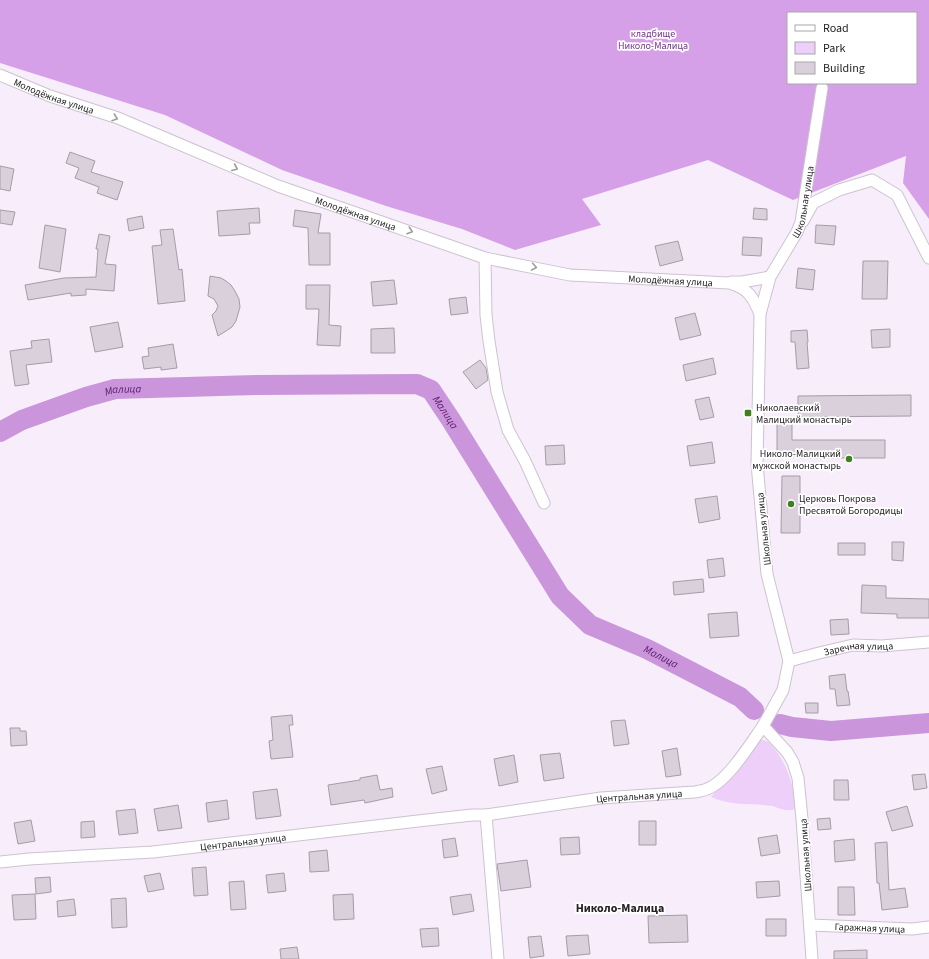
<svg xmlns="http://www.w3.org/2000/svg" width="929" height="959" font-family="'Source Sans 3',sans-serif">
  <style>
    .green { fill: #eecff9 }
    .forest { fill: #d5a0e7; fill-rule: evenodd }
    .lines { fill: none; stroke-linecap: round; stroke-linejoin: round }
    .river { stroke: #ca95db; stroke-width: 20 }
    .building { fill: #d9d0dc; stroke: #a59ca8 }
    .minor-casing { stroke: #ccc3cf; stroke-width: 13 }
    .minor { stroke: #fff; stroke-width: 11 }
    .oneway { stroke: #9d9c9e }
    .poi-dot { fill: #3f8020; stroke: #fff; stroke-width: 1.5 }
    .labels { text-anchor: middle; stroke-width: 3.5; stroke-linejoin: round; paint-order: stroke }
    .park-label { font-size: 10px; fill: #723285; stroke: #fff }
    .street-label { font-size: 10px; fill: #262227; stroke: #fff }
    .poi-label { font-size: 10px; fill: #262227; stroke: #fff; text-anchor: start }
    .water-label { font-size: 11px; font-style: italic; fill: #5c1b6f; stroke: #fff }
    .quarter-label { font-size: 12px; font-weight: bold; fill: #262227; stroke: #fff }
  </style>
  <rect width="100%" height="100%" fill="#f8eefb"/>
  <!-- green -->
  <path class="green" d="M762,740C768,740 770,744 774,748C788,766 793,784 796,807C794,809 794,810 791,810C785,811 778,808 773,806C752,803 730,806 711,797C717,789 726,784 732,777C743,766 750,754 758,741Z"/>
  <!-- forest -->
  <path class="forest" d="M0,0H929V219L903,183L906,156L793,200L708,160L582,199L601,225L515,250L462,229L386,206L282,170L165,115L0,63ZM788,13H916V83H788Z"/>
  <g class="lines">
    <!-- river -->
    <g class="river">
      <path id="s1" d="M0,432L22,420L86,397L115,389L257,385L417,384L431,390L451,420L560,596L590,625L647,649L740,697L754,710"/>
      <path d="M780,724L792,727L831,731L929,723"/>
    </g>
  </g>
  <!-- building -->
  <path class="building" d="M70,152L95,161L91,172L123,182L117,200L97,193L99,187L75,178L79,168L66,163Z
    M0,166L14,169L10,191L0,189Z
    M259,208L260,223H249L250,234L219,236L217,211Z
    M754,208L767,209V220L753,219Z
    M0,210L15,212L12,225L0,223Z
    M295,210L321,214L318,233H330V265H309L308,228L293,226Z
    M142,216L144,228L129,231L127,219Z
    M45,225L66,229L60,272L39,268Z
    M816,225L836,226L834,245L815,243Z
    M173,229L179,270L182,269L185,301L158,304L152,246L162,245L160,230Z
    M99,234L110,236L105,264L116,265L114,291L86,289V295L71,296V293L28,300L25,285L64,278L96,277L98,249H96Z
    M743,237L762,238L761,256L742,255Z
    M678,241L683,260L660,266L655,246Z
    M863,261H888L887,299H862Z
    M798,268L815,270L813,290L796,288Z
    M210,276L221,278L226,281L231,285L235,291L239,299L240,307L236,321L232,327L226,331L218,336L212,315L216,311L218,306L214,299L208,296Z
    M394,280L397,304L373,306L371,282Z
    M306,285H330L329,325L341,326L340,346L317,345L319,309H306Z
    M466,297L468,313L451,315L449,299Z
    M695,313L701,335L680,340L675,318Z
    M118,322L123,347L95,352L90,327Z
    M394,328L395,353H371V329Z
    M890,329V347L872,348L871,330Z
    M807,330L808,342H807L809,368L797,369L795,342H791V331Z
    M49,339L52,362L26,365L29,384L15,386L10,351L32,348L31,341Z
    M173,344L177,368L161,370V367L144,369L142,357L149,356L148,348Z
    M713,358L716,374L686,381L683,365Z
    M480,360L486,368L488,380L476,389L463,372Z
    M911,395V416L798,417V396Z
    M709,397L714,417L700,420L695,400Z
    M777,418H792V440H885V458H800V456H777Z
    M712,442L715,463L690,466L687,446Z
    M564,445L565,464L546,465L545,446Z
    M782,476H800V533H781Z
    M717,496L720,519L699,523L695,499Z
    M892,542H904L903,561L892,560Z
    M838,543H865V555H838Z
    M723,558L725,576L709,578L707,560Z
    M703,579L704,592L674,595L673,582Z
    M862,585L886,586V598L929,599V618H897V614L861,613Z
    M737,612L739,636L710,638L708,614Z
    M848,619L849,634L831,635L830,620Z
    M845,674L847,691H848L850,705L837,706L835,689H830L829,676Z
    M805,703H818V713H806Z
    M292,715L293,725H289L293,757L271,759L269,741L273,740L271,717Z
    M625,720L629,744L614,746L611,721Z
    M10,728H20V731H26L27,745L11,746Z
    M677,748L681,775L666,777L662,751Z
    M560,753L564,778L544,781L540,755Z
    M514,755L518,782L499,786L494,759Z
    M442,766L447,790L432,794L426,769Z
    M925,774L927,788L914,790L912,775Z
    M377,775L380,790L392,788L393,797L365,803L364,800L331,805L328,785L360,780V778Z
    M834,780H848L849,800H834Z
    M277,789L281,816L256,819L253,792Z
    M227,800L229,819L208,822L206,803Z
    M178,805L182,828L158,831L154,809Z
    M907,806L913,826L892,831L886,812Z
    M135,809L138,833L119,835L116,811Z
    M830,818L831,829L818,830L817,819Z
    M31,820L35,841L18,844L14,823Z
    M94,821L95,837L81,838V822Z
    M639,821H656V845H639Z
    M777,835L780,853L761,856L758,838Z
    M579,837L580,854L561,855L560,838Z
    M455,838L458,856L444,858L442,840Z
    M854,839L855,860L835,862L834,841Z
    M887,842L889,890L905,888L908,907L882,910L879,883H877L875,843Z
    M327,850L329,871L310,872L309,852Z
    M527,860L531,887L501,891L497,864Z
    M206,867L208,895L194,896L192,868Z
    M160,873L164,889L148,892L144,876Z
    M284,873L286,891L268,893L266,875Z
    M50,877L51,892L36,894L35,878Z
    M244,881L246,909L231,910L229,882Z
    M779,881L780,896L757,898L756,882Z
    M838,887H854L855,915H838Z
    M35,894L36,919L14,920L12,895Z
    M353,894L354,919L334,920L333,895Z
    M471,894L474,911L453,915L450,897Z
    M126,898L127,927L112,928L111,899Z
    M74,899L76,915L58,917L57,901Z
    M687,915L688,942L649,943L648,916Z
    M766,919H786V936H766Z
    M438,928L439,946L422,947L420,929Z
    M588,935L590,954L568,956L566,936Z
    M541,936L544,956L530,958L528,937Z
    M297,947L299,959H281L280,949Z
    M867,950V959H834V951Z"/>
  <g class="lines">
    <!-- minor casing -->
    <g class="minor-casing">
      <g id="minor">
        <path id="s2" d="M0,75L50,96L118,118L278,186L485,258L570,275L729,283C748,288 753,297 760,314"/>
        <path d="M803,221L813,203L839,190L872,180L897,195L929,258"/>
        <path d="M485,258L486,315L489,341L497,392L508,430L525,461L544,503"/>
        <path d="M731,282H742L770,277"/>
        <path id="s3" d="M789,661L819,653L853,645L882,646L929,642"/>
        <path d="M486,815L498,959"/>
        <path id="s4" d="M0,862L29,859L153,852L418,821L472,815H486L601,798L695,792C699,791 703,791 707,789C727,782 751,743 763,726"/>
        <path id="s5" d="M810,925L912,929L929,927"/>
        <path id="s6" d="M812,959L802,819L798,778L793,762L787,752L763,726L783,690L789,661L767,574L757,464L760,314L770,277L797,232L801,222L822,88"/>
      </g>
    </g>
    <!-- minor -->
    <use href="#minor" class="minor"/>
  </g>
  <!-- one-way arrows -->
  <defs><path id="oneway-chevron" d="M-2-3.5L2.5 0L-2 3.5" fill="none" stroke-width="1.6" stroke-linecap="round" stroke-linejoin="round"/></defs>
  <g class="oneway">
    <use href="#oneway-chevron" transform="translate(115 118) rotate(19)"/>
    <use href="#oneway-chevron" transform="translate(235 168) rotate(23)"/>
    <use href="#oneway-chevron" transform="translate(410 231) rotate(19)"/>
    <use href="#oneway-chevron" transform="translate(534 267) rotate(10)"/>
  </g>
  <!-- markers -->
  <g class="poi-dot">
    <rect x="744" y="409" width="8" height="8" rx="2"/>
    <circle cx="849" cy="459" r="4"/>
    <circle cx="791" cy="504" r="4"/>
  </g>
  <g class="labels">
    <!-- park labels -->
    <g class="park-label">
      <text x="653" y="37">кладбище<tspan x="653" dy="12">Николо-Малица</tspan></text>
    </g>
    <!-- street labels -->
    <g class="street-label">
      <text dy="4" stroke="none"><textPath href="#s2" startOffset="58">Молодёжная улица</textPath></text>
      <text dy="4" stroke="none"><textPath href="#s6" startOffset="788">Школьная улица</textPath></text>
      <text dy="4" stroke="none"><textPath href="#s2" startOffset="382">Молодёжная улица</textPath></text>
      <text dy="4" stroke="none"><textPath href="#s2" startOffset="706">Молодёжная улица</textPath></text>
      <text transform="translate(763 529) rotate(-96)" y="4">Школьная улица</text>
      <text dy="4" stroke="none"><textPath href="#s3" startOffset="71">Заречная улица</textPath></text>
      <text dy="4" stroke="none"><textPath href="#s4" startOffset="643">Центральная улица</textPath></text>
      <text dy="4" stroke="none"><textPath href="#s4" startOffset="244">Центральная улица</textPath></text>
      <text transform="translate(805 855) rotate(-94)" y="4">Школьная улица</text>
      <text dy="4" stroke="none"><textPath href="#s5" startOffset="60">Гаражная улица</textPath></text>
    </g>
    <!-- poi labels -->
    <g class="poi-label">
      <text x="756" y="411">Николаевский<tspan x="756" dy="12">Малицкий монастырь</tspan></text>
      <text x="841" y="457" text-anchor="end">Николо-Малицкий<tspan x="841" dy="12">мужской монастырь</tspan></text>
      <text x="799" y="502">Церковь Покрова<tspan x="799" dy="12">Пресвятой Богородицы</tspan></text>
    </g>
    <!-- water labels -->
    <g class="water-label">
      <text dy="4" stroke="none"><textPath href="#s1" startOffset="131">Малица</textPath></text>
      <text dy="4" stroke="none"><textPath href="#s1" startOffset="467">Малица</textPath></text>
      <text dy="4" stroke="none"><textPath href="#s1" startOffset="803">Малица</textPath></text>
    </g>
    <!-- quarter labels -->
    <g class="quarter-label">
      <text x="620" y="912">Николо-Малица</text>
    </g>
  </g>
  <!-- legend -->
  <rect x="787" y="12" width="130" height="72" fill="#ffffff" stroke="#a8a7a9"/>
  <rect x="795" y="25" width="20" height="6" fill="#ffffff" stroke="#a8a7a9"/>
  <text x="823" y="32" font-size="12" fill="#262227">Road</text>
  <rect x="795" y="42" width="20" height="12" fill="#eecff9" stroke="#a8a7a9"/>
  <text x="823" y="52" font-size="12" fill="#262227">Park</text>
  <rect x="795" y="62" width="20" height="12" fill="#d9d0dc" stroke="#a8a7a9"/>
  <text x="823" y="72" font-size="12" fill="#262227">Building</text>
</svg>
